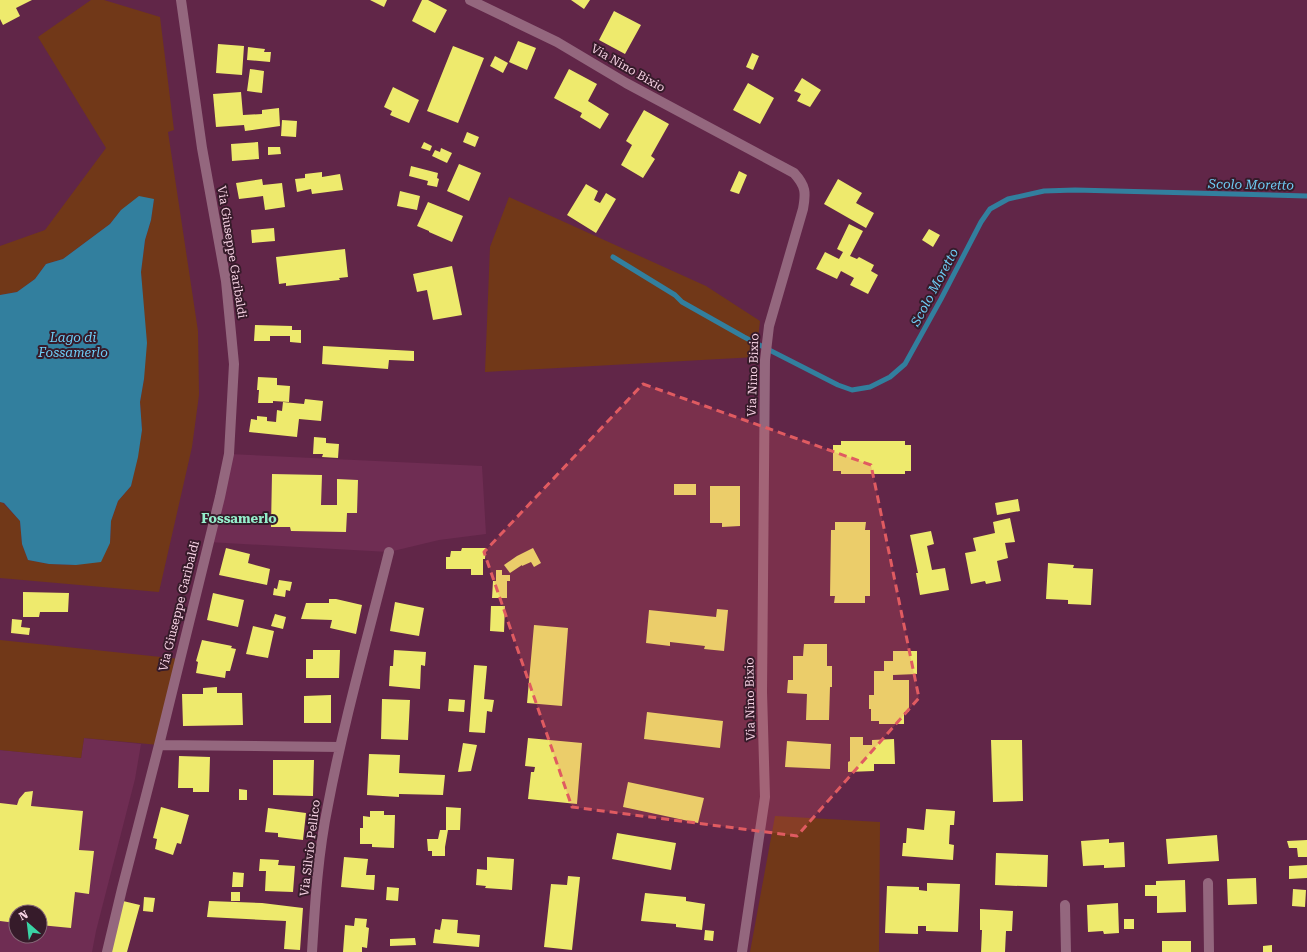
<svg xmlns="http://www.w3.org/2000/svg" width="1307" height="952" font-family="'Roboto Serif',serif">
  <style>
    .built { fill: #6f2d53; fill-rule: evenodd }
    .green { fill: #713818 }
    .water { fill: #327f9e }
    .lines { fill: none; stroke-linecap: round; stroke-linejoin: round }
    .stream { stroke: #327f9e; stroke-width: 5 }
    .building { fill: #eeea6d }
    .minor { stroke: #94677e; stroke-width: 10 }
    .marked { fill: #e05b61; fill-opacity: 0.2; stroke: #e05b61; stroke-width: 3; stroke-dasharray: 8 5; stroke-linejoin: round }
    .labels { text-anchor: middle; stroke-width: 4; stroke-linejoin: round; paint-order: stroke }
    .street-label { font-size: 12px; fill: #f8d3e5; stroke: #361b2a }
    .water-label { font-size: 13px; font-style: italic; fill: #6ecdf5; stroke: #361b2a }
    .neighbourhood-label { font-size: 13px; font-weight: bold; fill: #94eecb; stroke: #361b2a }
  </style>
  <rect width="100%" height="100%" fill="#612648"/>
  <!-- built -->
  <path class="built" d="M229,454L482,466L486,534L439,540L389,552L208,542Z
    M84,738L141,744L135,779L96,931L92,952H0V750L81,758ZM16,912H40V936H16Z"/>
  <!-- green -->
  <path class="green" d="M91,0H104L160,17L174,130L168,132L198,331L199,395L192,447L159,592L0,578V502L3,503L20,521L22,544L28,560L49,564L76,565L110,543L111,521L118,501L131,486L142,430L140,402L144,379L143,303L141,272L145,240L151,220L154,199L121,210L110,224L63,259L46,264L35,279L17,292L0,295V246L45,230L106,148L38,37Z
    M509,197L706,286L760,321L756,357L485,372L490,247Z
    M0,640L180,659L159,745L84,738L81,758L0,750Z
    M775,816L880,822L879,952H750Z"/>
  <!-- water -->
  <path class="water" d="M139,196L154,199L151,220L145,240L141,272L147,343L144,379L140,402L142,430L138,457L131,486L118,501L111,521L110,543L101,562L76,565L49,564L28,560L22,544L20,521L4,503L0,502V295L17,292L35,279L46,264L63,259L110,224L121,210Z"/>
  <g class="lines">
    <!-- stream -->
    <path class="stream" d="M613,257L675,295L682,302L744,337L838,385L852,390L870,387L890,377L905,364L941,299L981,222L990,209L1008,199L1044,191L1075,190L1307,196"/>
  </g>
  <!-- building -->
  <path class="building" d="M0,0H32L16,8L20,16L3,25L0,19Z
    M370,0H387L384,7Z
    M422,0H428L447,10L435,33L412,21Z
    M571,0H590L584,9Z
    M614,11L641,25L625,54L599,40Z
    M518,41L536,48L527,70L509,62Z
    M218,44L244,46L242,75L216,73Z
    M453,46L484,58L458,123L427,111Z
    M248,47L265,49L264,52H271L270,62L247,60Z
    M752,53L759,56L753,70L746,67Z
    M495,56L508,63L503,73L490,66Z
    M250,69L264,71L262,93L247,91Z
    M569,69L597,84L588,101L609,114L600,129L580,117L582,113L554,98Z
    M802,78L821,90L810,107L797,101L801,94L794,91Z
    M748,83L774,98L760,124L733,110Z
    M393,87L419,100L409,123L390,115L392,111L384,107Z
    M241,92L243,115L262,114V110L279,108L280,126L245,131L244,125L216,127L213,94Z
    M644,110L669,124L651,156L655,159L643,178L621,165L632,145L626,141Z
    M282,120L297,121L296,137L281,136Z
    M467,132L479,137L475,147L463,142Z
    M258,142L259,159L232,161L231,144Z
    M424,142L432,146L430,151L421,148Z
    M268,147H280L281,154L268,155Z
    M441,148L452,153L447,163L432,156L435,150L440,152Z
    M459,164L481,173L469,201L447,191Z
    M411,166L438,173L437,178L439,179L437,187L427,185L428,181L409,176Z
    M739,171L747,175L739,194L730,191Z
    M322,172V177L340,174L343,190L312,194L311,189L297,192L295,179L305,178V174Z
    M262,179L263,185L282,183L285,207L265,210L263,196L239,199L236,183Z
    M838,179L862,193L856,203L874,213L866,228L824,204Z
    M586,184L598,191L594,200L600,203L606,193L616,199L596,233L567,215Z
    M400,191L420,196L417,210L397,206Z
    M428,202L463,216L452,242L429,232V231L417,226Z
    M849,224L863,231L850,256L857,259L859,257L874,265L871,271L878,275L868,294L850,285L854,278L841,271L837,279L816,269L825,252L839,259L843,252L837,249Z
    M274,228L275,241L252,243L251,230Z
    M929,229L940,235L933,247L922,240Z
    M345,249L348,277L339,278L340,280L286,286V283L279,284L276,257Z
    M452,266L462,315L433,320L427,290L417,292L413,274Z
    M255,325L292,326V330H301V343L290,342V336H270V341H254Z
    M323,346L414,351V361L389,360L388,369L322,364Z
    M258,377L277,378V385L290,386L289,402L273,401V403H258L259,390H257Z
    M305,399L323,401L321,421L299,419L297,437L249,432L251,419L257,420V416L267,417V421L276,422L277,410L282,411L283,402L304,404Z
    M314,437L326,438V443L339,444L338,458L322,457L323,454H313Z
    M841,441H905V445H911V471H905V474H841V471H833V445H841Z
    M272,474L322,475L321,505H337V479L358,480L357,513H347L346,532L291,531L290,527H271Z
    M674,484H696V495H674Z
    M710,486H740V526L722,527V523H710Z
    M1018,499L1020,511L997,515L995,503Z
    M1010,518L1015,542L1005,543L1008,558L997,561L1001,581L986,584L985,581L971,584L965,553L976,551L973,538L995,533L993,522Z
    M835,522H866L865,530H870V596H865V603H834L835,596H830L831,530H835Z
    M931,531L934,544L927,546L932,570L945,568L949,590L920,595L916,573H918L910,535Z
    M226,548L250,554L248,563L270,569L267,585L219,575Z
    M462,548H486L485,559H483V575H471V569H446V557H450L451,551H461Z
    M533,548L541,563L534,567L531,562L522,566V565L510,573L504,565L517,556Z
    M1048,563L1074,565L1073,568L1093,569L1091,605L1068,604V600L1046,599Z
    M496,570H502V575H510V581H507V598H492L493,581H496Z
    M279,580L292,582L290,591L286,590L285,597L273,595L274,588L277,589Z
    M23,592L69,593L68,612H40L39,617H23Z
    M213,593L244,600L238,627L207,620Z
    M329,599H336L362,605L356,634L330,628L332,620L301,619L306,603H329Z
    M395,602L424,608L419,636L390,631Z
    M491,606H505L504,632L490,631Z
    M717,609L728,610L724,651L704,649L705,646L670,642V646L646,643L649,610L716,617Z
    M275,614L286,617L283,629L271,626Z
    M12,619L22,620L21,627L30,628L29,635L11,633Z
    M534,625L568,628L562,706L527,703Z
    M253,626L274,631L268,658L246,654Z
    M202,640L232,646L231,648L236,649L230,671H226L225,678L196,673L198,662L196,661Z
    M804,644H827V666H832V687H830L829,720H806L807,694L787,693L788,680H793V656H803Z
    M313,650H340L339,678H306V659H313Z
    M394,650L426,652L425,666L421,665L420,689L389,686L390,666H393Z
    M893,651H917V674L893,675V680H909V712H904V724H879V721H871V709H869V695H874V671H884V661H893Z
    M474,665L487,666L484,699L494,700L492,712L487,711L485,733L469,732Z
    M217,687V693H242L243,725L183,726L182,694H203V688Z
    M331,695V723H304V696Z
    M382,699L410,700L408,740L381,739Z
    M449,699L465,700L464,712L448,711Z
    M647,712L723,721L720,748L644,739Z
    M850,737H863V745H872V740L894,739L895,764H874V771L848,772V762L850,761Z
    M528,738L582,743L577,804L528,799L531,772H534L535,767L525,766Z
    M991,740H1022L1023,801L993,802Z
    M787,741L831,744L830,769L785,767Z
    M463,743L477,745L471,771L458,772Z
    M369,754L400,755L399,773L445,775L443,795L399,794V797L367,795Z
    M179,756L210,757L209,792H193V788H178Z
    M273,760H314L313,796L273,795Z
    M628,782L704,798L698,823L623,807Z
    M239,789L247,790V800H239Z
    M33,791L31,806L83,811L79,850L94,851L89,894L75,892L71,928L40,925V912H16V923L0,921V803L17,805L19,799L25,792Z
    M161,807L189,815L181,844L177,843L173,855L155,849L157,839L153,838Z
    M446,807L461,808L460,830H448L445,847V856H432V851H428L427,839H438L440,830H446Z
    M268,808L306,813L303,840L278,837V833L265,832Z
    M926,809L955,811L954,825H950L949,844L954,845L953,860L902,856L903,843H906L907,828L924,830Z
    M370,811H384V815H395L394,848L372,847V844H360V828H363V816L370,817Z
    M617,833L676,843L671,870L612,859Z
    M1217,835L1219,861L1168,864L1166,839Z
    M1109,839V843L1124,842L1125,867L1104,868V865L1083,866L1081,841Z
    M1307,840V857H1298L1297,848H1289L1287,841Z
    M996,853L1048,855L1047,887L995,885Z
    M344,857L368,859L366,875H375L374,890L341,887Z
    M487,857L514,859L512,890L485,888L486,886L476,885L477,869L487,870Z
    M260,859L279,860L278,865L295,866L293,892L265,891L266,871H259Z
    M1307,865V878L1289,879V866Z
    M233,872L244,873L243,887H232Z
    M568,876L580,877L572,950L544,947L551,884L567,885Z
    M1256,878L1257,904L1228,905L1227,879Z
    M1185,880L1186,912L1157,913V896H1145V885H1156V881Z
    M927,883L960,884L958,932L926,931V926H918V934L885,933L887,886L919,887V890L927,891Z
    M387,887L399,888L398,901L386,900Z
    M1293,889L1306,890L1305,907L1292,906Z
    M231,892H240V901H231Z
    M645,893L686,897V901L705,904L702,930L676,927V924L641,921Z
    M144,897L155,898L153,912L143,911Z
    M123,901L140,905L127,952H110Z
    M209,901L262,903L303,908L300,950L284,949L286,921L207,917Z
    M1118,903L1119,933L1104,934L1103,931L1088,932L1087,905Z
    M980,909L1013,911L1012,931H1006L1005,952H981L982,930H980Z
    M355,918L367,919L366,927L369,928L367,948L362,947V952H343L345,925L354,926Z
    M442,919L458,920L457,933L480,935L479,947L433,943L435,929L440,930Z
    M1124,919H1134V929H1124Z
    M705,930L714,931L713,941L704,940Z
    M415,938L416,945L390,946V939Z
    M1162,941H1191V952H1162Z
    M1272,945V952H1263V946Z"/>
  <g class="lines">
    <!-- minor -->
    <path class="minor" d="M470,0L557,42L626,83L794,173C806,186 806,193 803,209L769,326L765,360L762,692L765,797L742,952
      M159,745L340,747
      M1208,883L1209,952
      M1065,905L1066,952
      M107,952L122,889L159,745L220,497L229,454L234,364L226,281L202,148L181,0
      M312,952C315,903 318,853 328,805C344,720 368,636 389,552"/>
  </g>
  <!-- marked area -->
  <path class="marked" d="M643,384L871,465L919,698L797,836L572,807L484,552Z"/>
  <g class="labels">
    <!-- street labels -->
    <g class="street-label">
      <text transform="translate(628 68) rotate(30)" y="4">Via Nino Bixio</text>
      <text transform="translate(232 252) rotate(81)" y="4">Via Giuseppe Garibaldi</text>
      <text transform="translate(753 375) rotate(-88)" y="4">Via Nino Bixio</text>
      <text transform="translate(179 606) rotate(-76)" y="4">Via Giuseppe Garibaldi</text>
      <text transform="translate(750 699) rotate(-91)" y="4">Via Nino Bixio</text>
      <text transform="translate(310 848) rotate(-83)" y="4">Via Silvio Pellico</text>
    </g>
    <!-- water labels -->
    <g class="water-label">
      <text transform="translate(1251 184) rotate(1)" y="5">Scolo Moretto</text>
      <text transform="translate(934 287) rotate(-62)" y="5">Scolo Moretto</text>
      <text x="73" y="342">Lago di<tspan x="73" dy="15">Fossamerlo</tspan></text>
    </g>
    <!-- neighbourhood labels -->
    <g class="neighbourhood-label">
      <text x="239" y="523">Fossamerlo</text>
    </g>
  </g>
  <!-- north arrow -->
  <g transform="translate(28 924) rotate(332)"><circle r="19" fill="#361b2a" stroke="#846575"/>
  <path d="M0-3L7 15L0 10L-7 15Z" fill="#3ad4a5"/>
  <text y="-6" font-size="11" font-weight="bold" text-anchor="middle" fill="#f8d3e5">N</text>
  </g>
</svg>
